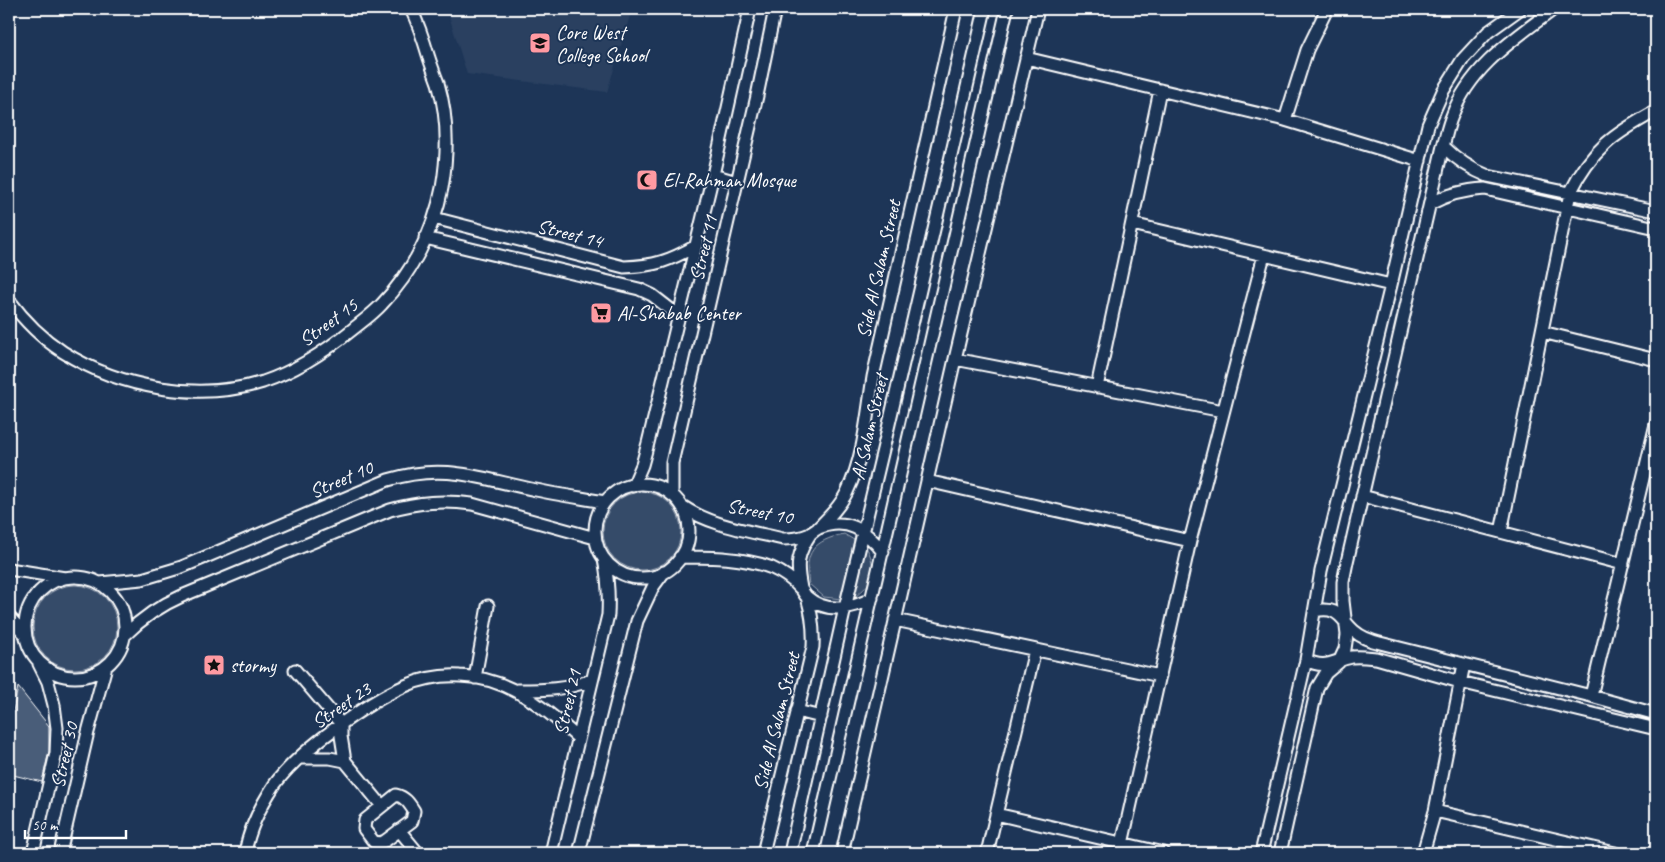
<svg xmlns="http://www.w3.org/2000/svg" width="1665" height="862" font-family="Caveat,sans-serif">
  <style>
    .built { fill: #2a4161 }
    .green { fill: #364b69; stroke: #9aa5b4 }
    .building { fill: #4a5d79; stroke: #fff }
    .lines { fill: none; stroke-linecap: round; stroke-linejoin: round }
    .minor-casing { stroke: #fff; stroke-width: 15 }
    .minor { stroke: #1d3557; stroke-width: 11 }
    .labels { text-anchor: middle; stroke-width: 4; stroke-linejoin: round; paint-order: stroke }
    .poi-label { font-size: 20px; fill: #fff; stroke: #1d3557; text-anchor: start }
    .street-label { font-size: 20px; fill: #fff; stroke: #1d3557 }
  </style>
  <rect width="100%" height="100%" fill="#1d3557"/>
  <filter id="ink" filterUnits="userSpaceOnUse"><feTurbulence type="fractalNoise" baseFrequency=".02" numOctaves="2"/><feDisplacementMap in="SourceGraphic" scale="10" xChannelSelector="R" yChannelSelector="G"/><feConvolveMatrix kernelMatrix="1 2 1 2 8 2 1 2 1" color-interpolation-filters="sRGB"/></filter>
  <g filter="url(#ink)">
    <!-- built -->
    <path class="built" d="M447,9H632L607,92L467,74Z"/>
    <!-- green -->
    <path class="green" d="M603 531a39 39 0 1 1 78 0a39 39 0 1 1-78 0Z
      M844,534L854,540L841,599L824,597L809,584C804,552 813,541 844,534Z
      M865,545C872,556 876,571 868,584C865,589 858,594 853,599Z
      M33 627a42 42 0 1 1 84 0a42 42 0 1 1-84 0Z"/>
    <!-- building -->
    <path class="building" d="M18,687L49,726V751L42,782L9,774V731Z"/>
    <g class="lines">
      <!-- minor casing -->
      <g class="minor-casing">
        <path id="minor" d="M1026,58L1285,120L1420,161
          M1285,120L1307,50L1327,9
          M1443,146C1457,160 1470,169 1488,176L1656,211
          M713,175L737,182
          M1430,204C1448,194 1464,190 1485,189L1656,228
          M434,218L624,267C655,266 669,261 696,246
          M1132,224L1391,285
          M425,238L639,289L652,295L679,316
          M9,300C23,319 43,339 63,352C120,388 198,402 263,382C296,371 326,351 353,329C363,321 374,313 382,304C412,273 434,230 442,188C448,154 448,117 438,83C435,75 432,67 429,58C424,41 419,25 411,9
          M1542,332L1656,360
          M955,359L1223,411
          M1097,387L1160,90
          M927,481L1190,541
          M595 531a47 47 0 1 1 94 0a47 47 0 1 1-94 0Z
          M633,486L642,465L648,443L713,175L750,9
          M672,495V463L757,96L775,9
          M1362,496L1623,564
          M682,506C711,526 749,531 783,539C792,539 801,538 810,534C813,532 816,529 819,528C847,517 866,530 883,552
          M818,528C829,517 840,506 847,492C864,457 867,415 873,377L956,9
          M1501,532L1570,193C1592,149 1614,134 1656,111
          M680,557C711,557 743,557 772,568C783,573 792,579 800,588C803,590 804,595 807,597C826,614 853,609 872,598
          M9,569L65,578
          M25 627a50 50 0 1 1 100 0a50 50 0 1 1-100 0Z
          M100,583L142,579L182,567L388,480C445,462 481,479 536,490C559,495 582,498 605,502
          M801,588C796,564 797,554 811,533
          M1315,611C1338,606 1340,618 1354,631C1362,638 1371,641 1380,643L1591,696L1656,714
          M9,617L24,633
          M895,620L1160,676
          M125,635C142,618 159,606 182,596L390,510C419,502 443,500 472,504L595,538
          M1306,660C1326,670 1332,661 1352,657C1360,656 1367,657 1376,658L1460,682L1656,729
          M295,670L341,724V736L345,761L382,806
          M475,678L488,606
          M517,690C546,690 564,690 592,680
          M1591,696L1656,424
          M797,711L821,717
          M300,758H330L345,761
          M396,795C405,797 409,803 414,811L412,821L385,841L380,843L374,842L364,829L365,820Z
          M1435,811L1615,853
          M996,814L1164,853
          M399,830L418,853
          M1122,844L1190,541L1264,255
          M33,853L56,753L57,728L54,705L48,682L39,664
          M60,853L88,732L106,666
          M245,853C249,829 261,805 275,784C300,750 366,703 405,686C421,679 442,675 460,676C508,677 545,708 578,738
          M551,853L608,615C609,596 608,578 604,559
          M579,853L637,621L653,587L664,572
          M763,853L813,647C814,629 812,614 807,597
          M790,853L845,608L886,437L985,9
          M813,853L1007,9
          M842,853L955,359L1038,9
          M987,853L1035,650
          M1261,853L1306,660L1321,571L1391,285L1428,125L1443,91L1463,59L1488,32L1520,9
          M1280,853L1317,688L1326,673L1339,662L1345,649L1347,635L1343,601V582L1347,562L1443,146C1446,136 1448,125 1452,116C1470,67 1514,39 1554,9
          M1423,853L1435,811L1464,664"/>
      </g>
      <!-- minor -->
      <use href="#minor" class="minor"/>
    </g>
  </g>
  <!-- icons -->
  <defs>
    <g id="school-square" transform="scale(1.125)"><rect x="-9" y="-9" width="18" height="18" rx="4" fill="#ff9aa2" stroke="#1d3557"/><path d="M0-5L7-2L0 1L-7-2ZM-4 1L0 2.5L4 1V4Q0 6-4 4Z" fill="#111"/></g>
    <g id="mosque-square" transform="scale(1.125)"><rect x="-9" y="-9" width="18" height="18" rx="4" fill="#ff9aa2" stroke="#1d3557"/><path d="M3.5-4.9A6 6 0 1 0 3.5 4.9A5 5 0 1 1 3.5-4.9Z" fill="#111"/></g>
    <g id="supermarket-square" transform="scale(1.125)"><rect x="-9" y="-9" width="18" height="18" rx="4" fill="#ff9aa2" stroke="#1d3557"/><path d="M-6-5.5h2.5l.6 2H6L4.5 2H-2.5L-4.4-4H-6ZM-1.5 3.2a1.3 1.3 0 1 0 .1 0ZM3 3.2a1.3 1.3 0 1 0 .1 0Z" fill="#111"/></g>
    <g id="sight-square" transform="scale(1.125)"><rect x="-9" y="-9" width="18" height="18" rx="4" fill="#ff9aa2" stroke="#1d3557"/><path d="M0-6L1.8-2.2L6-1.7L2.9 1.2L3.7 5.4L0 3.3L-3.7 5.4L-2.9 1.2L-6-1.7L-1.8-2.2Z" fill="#111"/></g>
  </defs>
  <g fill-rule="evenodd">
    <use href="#school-square" x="540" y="43"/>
    <use href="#mosque-square" x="647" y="180"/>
    <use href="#supermarket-square" x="601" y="313"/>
    <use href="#sight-square" x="214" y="665"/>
  </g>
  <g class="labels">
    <!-- poi labels -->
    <g class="poi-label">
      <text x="556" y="39">Core West<tspan x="556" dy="23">College School</tspan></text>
      <text x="663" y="187">El-Rahman Mosque</text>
      <text x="617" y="320">Al-Shabab Center</text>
      <text x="230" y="672">stormy</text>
    </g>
    <!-- street labels -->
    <g class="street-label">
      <text transform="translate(570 233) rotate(14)" y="7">Street 14</text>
      <text transform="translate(703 248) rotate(-77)" y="7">Street 11</text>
      <text transform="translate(878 269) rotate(-77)" y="7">Side Al Salam Street</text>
      <text transform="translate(328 322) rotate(-36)" y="7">Street 15</text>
      <text transform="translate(869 427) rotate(-77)" y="7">Al Salam Street</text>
      <text transform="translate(341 479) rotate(-23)" y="7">Street 10</text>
      <text transform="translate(760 511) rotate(11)" y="7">Street 10</text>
      <text transform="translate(567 702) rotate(-77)" y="7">Street 21</text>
      <text transform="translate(341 705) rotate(-34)" y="7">Street 23</text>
      <text transform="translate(776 721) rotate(-76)" y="7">Side Al Salam Street</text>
      <text transform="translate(64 755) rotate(-77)" y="7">Street 30</text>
    </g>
  </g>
  <!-- margin -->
  <rect width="1665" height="862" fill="none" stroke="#1d3557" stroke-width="30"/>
  <rect x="15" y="15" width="1635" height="832" fill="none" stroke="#fff" stroke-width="2" filter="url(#ink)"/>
  <!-- scale -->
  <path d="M25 830v8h101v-8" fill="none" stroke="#ffffff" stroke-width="2.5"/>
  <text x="32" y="830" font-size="15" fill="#ffffff" stroke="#1d3557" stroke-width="4" paint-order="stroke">50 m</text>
</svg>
